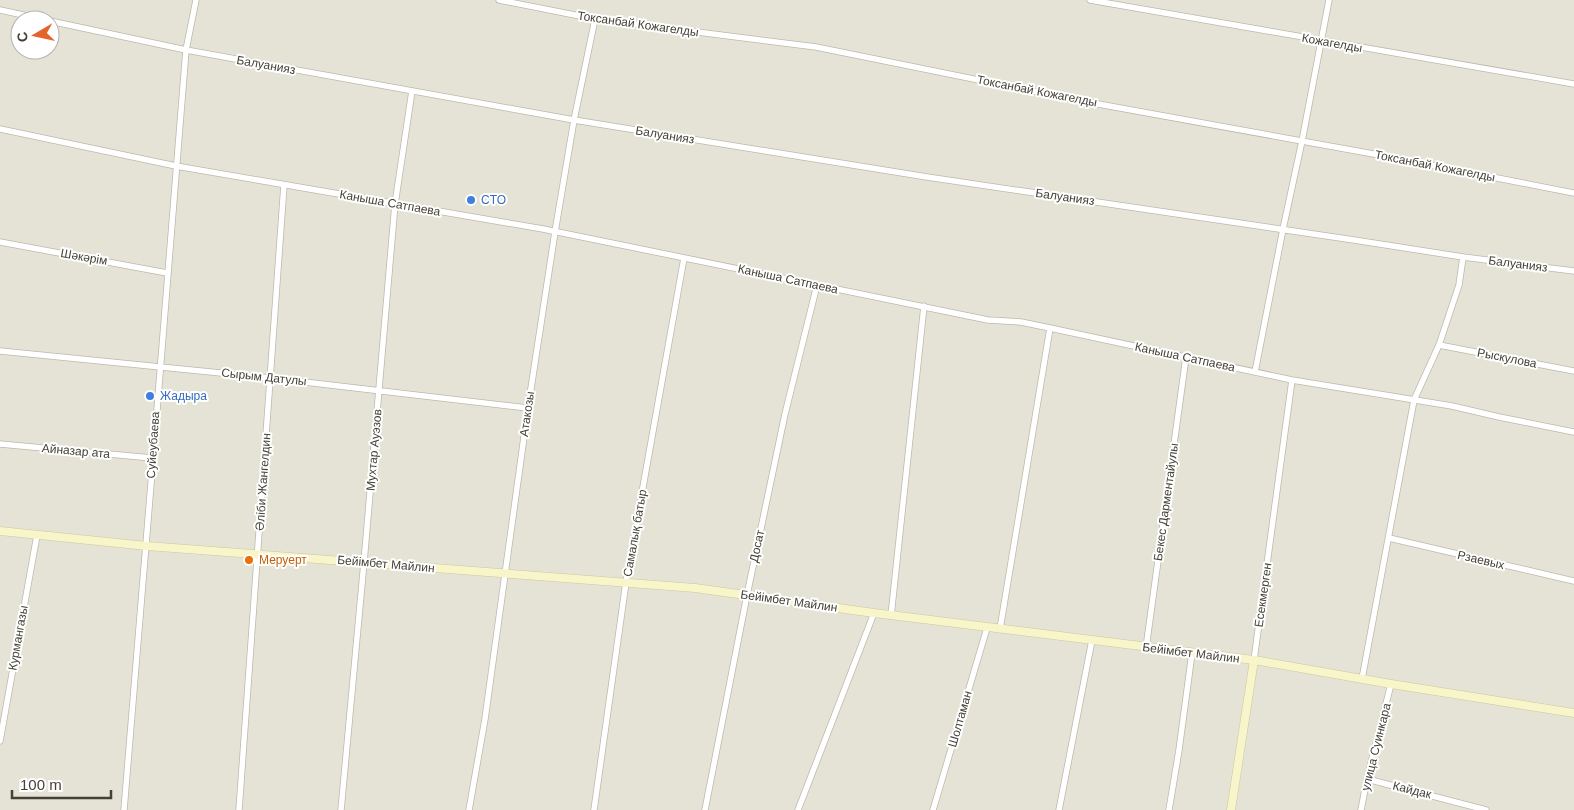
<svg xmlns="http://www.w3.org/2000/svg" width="1574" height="810" font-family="Helvetica,sans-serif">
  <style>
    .residential { fill: #e5e3d6; fill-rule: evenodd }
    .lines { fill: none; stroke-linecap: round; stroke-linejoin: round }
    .street-casing { stroke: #bcb9ab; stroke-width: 7 }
    .secondary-casing { stroke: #cdc79b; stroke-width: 9 }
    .street { stroke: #fff; stroke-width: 5.5 }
    .secondary { stroke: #f9f5ca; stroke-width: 8 }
    .shop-dot { fill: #3f7fe0; stroke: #fff; stroke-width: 2 }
    .food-dot { fill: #e8710a; stroke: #fff; stroke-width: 2 }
    .labels { text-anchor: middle; stroke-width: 4; stroke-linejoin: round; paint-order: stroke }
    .street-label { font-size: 12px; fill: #444137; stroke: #fff }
    .shop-label { font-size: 12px; fill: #366cbe; stroke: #fff; text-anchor: start }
    .food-label { font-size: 12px; fill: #c56008; stroke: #fff; text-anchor: start }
  </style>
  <rect width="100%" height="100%" fill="#f2f0e7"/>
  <!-- residential -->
  <path class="residential" d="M0,0H1574V810H0ZM20,20H50V50H20Z"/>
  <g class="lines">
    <!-- street casing -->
    <g class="street-casing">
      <path id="street" d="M499,0L595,19L816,47L1087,102L1379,155L1574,193
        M1090,0L1574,84
        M0,10L46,20
        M50,21L186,50L574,120L927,177L1354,240L1463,257L1459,285L1439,345L1414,400L1362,679
        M0,129L176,166L543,229L988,320L1021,322L1050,328L1292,380L1452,406L1499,417L1574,432
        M0,242L167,273
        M1463,257L1574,271
        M1439,345L1574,371
        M0,351L270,378L528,408
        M1255,372L1283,229L1302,141L1329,0
        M0,444L152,458
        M1389,538L1574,581
        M891,616L924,306
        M1000,629L1050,328
        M1146,648L1186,357
        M1254,660L1292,380
        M0,741L37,535
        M1367,779L1486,810
        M124,810C146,557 165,303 186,50L196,0
        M239,810L284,185
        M341,810L364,562L395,204L412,91
        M469,810L485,719L528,408L555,232L574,120L595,19
        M594,810L626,582L684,258
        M705,810L747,595L785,414L817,285
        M798,810L874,613
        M933,810L987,628
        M1059,810L1092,640
        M1169,810L1179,750L1192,653
        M1361,810L1367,779L1391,684"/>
    </g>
    <!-- secondary casing -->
    <g class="secondary-casing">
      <path id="secondary" d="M0,531L147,546L695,588L874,613L1254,660L1391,684L1574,713
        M1231,810L1254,660"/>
    </g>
    <!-- street -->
    <use href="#street" class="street"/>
    <!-- secondary -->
    <use href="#secondary" class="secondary"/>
  </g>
  <!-- markers -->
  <g class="shop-dot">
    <circle cx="471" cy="200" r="5"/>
    <circle cx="150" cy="396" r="5"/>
  </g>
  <circle class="food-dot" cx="249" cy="560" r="5"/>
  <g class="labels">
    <!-- street labels -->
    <g class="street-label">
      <text transform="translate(638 24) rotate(8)" y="4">Токсанбай Кожагелды</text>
      <text transform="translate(1332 43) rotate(10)" y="4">Кожагелды</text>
      <text transform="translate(266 65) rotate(10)" y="4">Балуанияз</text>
      <text transform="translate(1037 91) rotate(11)" y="4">Токсанбай Кожагелды</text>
      <text transform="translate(665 135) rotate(9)" y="4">Балуанияз</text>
      <text transform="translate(1435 166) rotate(11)" y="4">Токсанбай Кожагелды</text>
      <text transform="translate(1065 197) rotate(8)" y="4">Балуанияз</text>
      <text transform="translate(390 203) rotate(10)" y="4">Каныша Сатпаева</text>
      <text transform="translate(84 257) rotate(10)" y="4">Шәкәрім</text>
      <text transform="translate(1518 264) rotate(7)" y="4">Балуанияз</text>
      <text transform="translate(788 279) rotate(12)" y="4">Каныша Сатпаева</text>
      <text transform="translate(1185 357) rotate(12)" y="4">Каныша Сатпаева</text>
      <text transform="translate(1507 358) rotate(11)" y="4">Рыскулова</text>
      <text transform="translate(264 377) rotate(6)" y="4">Сырым Датулы</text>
      <text transform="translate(527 414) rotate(-82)" y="4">Атакозы</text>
      <text transform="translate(153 445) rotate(-86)" y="4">Суйеубаева</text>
      <text transform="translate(374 450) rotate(-85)" y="4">Мухтар Ауэзов</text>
      <text transform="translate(76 451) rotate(5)" y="4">Айназар ата</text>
      <text transform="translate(263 482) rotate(-86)" y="4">Әліби Жангелдин</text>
      <text transform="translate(1166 502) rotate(-82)" y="4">Бекес Дарментайулы</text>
      <text transform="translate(635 533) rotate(-80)" y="4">Самалық батыр</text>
      <text transform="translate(757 546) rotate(-78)" y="4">Досат</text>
      <text transform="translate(1481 560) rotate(13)" y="4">Рзаевых</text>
      <text transform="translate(386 564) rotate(5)" y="4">Бейімбет Майлин</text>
      <text transform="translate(1263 595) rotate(-82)" y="4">Eсекмерген</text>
      <text transform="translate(789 601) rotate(8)" y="4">Бейімбет Майлин</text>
      <text transform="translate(18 638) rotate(-80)" y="4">Курмангазы</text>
      <text transform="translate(1191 653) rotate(7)" y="4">Бейімбет Майлин</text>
      <text transform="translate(960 719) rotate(-74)" y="4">Шолтаман</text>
      <text transform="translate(1376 747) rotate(-76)" y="4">улица Суинкара</text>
      <text transform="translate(1412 790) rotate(14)" y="4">Кайдак</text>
    </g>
    <!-- shop labels -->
    <g class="shop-label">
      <text x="481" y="204">CTO</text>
      <text x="160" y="400">Жадыра</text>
    </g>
    <!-- food labels -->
    <g class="food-label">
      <text x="259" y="564">Меруерт</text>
    </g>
  </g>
  <!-- north arrow -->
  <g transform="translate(35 35) rotate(261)"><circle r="24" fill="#ffffff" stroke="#b4b3af"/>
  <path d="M0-4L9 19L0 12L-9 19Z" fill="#e3652c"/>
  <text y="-8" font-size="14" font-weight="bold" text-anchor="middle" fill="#444137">С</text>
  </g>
  <!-- scale -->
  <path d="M12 790v8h99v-8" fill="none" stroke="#444137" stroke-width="2.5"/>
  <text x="20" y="790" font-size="15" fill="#444137" stroke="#ffffff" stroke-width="4" paint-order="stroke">100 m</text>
</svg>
